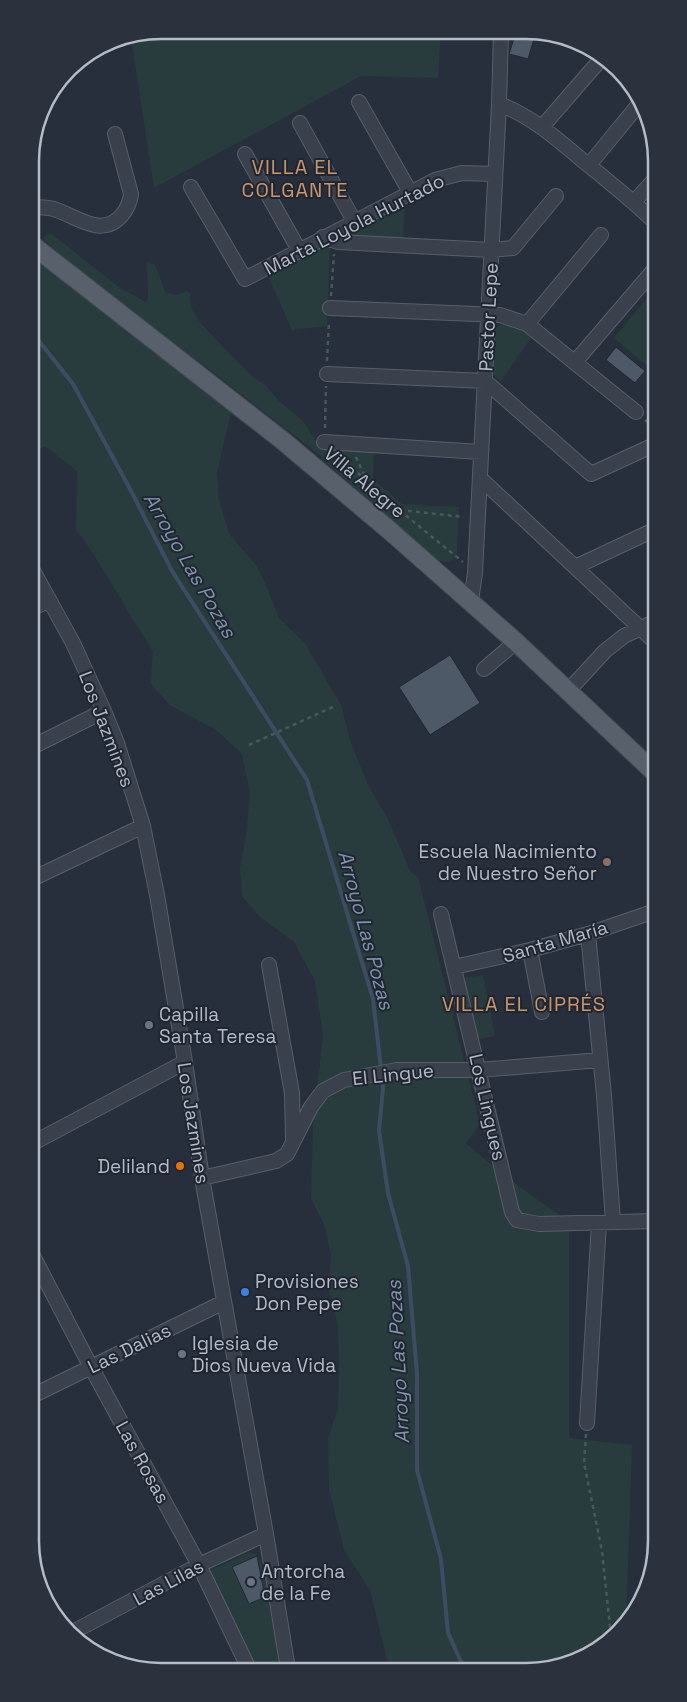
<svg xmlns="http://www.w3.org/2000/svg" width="687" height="1702" font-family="'Space Grotesk',sans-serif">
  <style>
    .green { fill: #293c3d }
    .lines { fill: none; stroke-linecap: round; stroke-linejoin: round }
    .stream { stroke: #3d4c63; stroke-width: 4 }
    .building { fill: #4e5967; stroke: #212833 }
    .minor-casing { stroke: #585f6a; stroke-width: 16 }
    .major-casing { stroke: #434a55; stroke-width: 20 }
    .path { stroke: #48595b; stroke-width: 2.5; stroke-dasharray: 4 4; stroke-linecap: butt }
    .minor { stroke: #3a414c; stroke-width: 14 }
    .major { stroke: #58606b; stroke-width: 18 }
    .education-dot { fill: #8d6e63; stroke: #1f2631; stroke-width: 2 }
    .worship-dot { fill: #6b7280; stroke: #1f2631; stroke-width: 2 }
    .food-dot { fill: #e8710a; stroke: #1f2631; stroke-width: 2 }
    .shop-dot { fill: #3f7fe0; stroke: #1f2631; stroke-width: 2 }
    .labels { text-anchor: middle; stroke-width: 4; stroke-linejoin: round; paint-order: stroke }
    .street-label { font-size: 19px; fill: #b5bcc7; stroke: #1f2631 }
    .poi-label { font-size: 19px; fill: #b5bcc7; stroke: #1f2631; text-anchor: start }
    .neighbourhood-label { font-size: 20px; letter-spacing: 1px; fill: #cb966c; stroke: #1f2631 }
    .water-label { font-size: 20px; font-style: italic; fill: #8092ac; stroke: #1f2631 }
    .rim { fill: none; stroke: #b5bcc7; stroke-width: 2.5 }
  </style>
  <rect width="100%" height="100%" fill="#262f3b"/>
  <!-- green -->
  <path class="green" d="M161,30L441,32L438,78L361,76L154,188L132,44H104L111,40Z
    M405,207L403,238L345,235Z
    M48,234L53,235L120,288L146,302L148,297L147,262L155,265L166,293L177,295L186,291L190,293L191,308L199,321L226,350L253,377L265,385L279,401L303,421L321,448L374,453L373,479L402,504L459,507L457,553C453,563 447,563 437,560L322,459L321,456L206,367L91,283L45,241L44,237Z
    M325,245L330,247L327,326L292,330L268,276Z
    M31,255L231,413L217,472L219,500L229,534L256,565L266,585L279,618L305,643L341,705L350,740L368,785L387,817L410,871L418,877L480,1124L466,1143L503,1175L569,1222V1438L632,1445L626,1625L625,1627L560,1668H389L370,1590L344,1550L329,1490L328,1438L338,1409L339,1365L338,1326L329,1288L331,1256L325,1226L311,1199L313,1124L323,1036L315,981L294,942L260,917L242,896L240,868L246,835L250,794L242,754L216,730L170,705L150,683L153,652L94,555L76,529L77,471L45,446L31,454Z
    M653,291V371L614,338Z
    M510,323L518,324L533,335L501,381L494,375L492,371C492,361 490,332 498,326C501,324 506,324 510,323Z
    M483,975L495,1036L477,1039L464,978Z
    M248,1553L256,1554L261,1560L281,1669H256L209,1571Z"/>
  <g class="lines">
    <!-- stream -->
    <path class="stream" d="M31,331L73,384L129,487L172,571L307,780L373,999L381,1069
      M382,1076L383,1088L379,1131L388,1193L408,1266L417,1374V1470L441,1559L448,1633L464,1668"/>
  </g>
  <!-- building -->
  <path class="building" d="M516,32H536L528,59L509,54Z
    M616,347L645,371L635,383L606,360Z
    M450,655L480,703L430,735L399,687Z
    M257,1556L265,1597L249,1604L232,1567Z"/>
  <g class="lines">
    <!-- minor casing -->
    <g class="minor-casing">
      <path id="minor" d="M359,102L410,192
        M499,104C531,116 556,138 582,160C606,179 630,199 653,220
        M300,123L354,221
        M542,127L601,59
        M245,154L299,250
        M589,165L639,104
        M191,187L245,279L435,180L462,173L495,174
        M634,202L653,181
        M30,207C39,207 46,207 54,209C76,216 102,239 122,215C127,209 130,202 131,194L115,134
        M323,237L338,242L491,250L513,248L556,196
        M330,308L500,315L527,324L636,412
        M527,324L601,235
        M575,362L653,271
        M327,374L485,381L591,474L654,445
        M324,442L481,452
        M480,478L654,641
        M31,567L73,643L104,711L117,743L143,826L157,895L185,1062L202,1178L266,1534L288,1669
        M575,567L654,530
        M471,601L475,573L499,104L501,32
        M32,609L49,600
        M484,669L516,642
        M569,690L605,651L624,636L654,622
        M32,747L104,711
        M32,879L143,826
        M441,914L512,1212L517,1220L539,1224L656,1221
        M588,934L604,1095L613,1222
        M530,950L542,1012
        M269,965L292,1093L293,1139
        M454,967L530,950L588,934L655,911
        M33,1143L185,1062
        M202,1178L276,1161L287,1154L311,1107L323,1091L344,1080L397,1070H479L600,1060
        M33,1256L91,1367L199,1565L249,1669
        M34,1395L224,1302
        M587,1423L599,1223
        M654,1561L657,1493
        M71,1633L199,1565L266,1534"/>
    </g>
    <!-- major casing -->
    <g class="major-casing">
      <path id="major" d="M31,244L282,440L389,530L516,642L654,772"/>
    </g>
    <!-- path -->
    <path class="path" d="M331,296L334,254
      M327,361L329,321
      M645,420L653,427
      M325,428L326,386
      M340,457L399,510L463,562
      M356,457L366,479
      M400,510L464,517
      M249,745L335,706
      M586,1434L584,1463L602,1551L611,1636"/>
    <!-- minor -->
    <use href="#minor" class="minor"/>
    <!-- major -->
    <use href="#major" class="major"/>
  </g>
  <!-- markers -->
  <circle class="education-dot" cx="607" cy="862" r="5"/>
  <g class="worship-dot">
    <circle cx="149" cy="1025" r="5"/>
    <circle cx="182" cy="1354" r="5"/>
    <circle cx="251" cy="1582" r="5"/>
  </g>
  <circle class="food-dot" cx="180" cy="1166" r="5"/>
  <circle class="shop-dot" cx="245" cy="1292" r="5"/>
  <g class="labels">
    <!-- street labels -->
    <g class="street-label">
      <text transform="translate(354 224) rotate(-27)" y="7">Marta Loyola Hurtado</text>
      <text transform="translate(488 317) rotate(-87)" y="7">Pastor Lepe</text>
      <text transform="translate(365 482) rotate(40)" y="7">Villa Alegre</text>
      <text transform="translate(107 729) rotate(69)" y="7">Los Jazmines</text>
      <text transform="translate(555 941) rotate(-16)" y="7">Santa María</text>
      <text transform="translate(393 1074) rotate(-6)" y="7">El Lingue</text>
      <text transform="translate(488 1107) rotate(77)" y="7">Los Lingues</text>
      <text transform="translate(194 1123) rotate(81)" y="7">Los Jazmines</text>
      <text transform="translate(129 1348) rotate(-26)" y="7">Las Dalias</text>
      <text transform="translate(143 1462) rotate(61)" y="7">Las Rosas</text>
      <text transform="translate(168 1582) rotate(-28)" y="7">Las Lilas</text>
    </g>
    <!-- poi labels -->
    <g class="poi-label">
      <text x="597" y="858" text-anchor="end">Escuela Nacimiento<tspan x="597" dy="22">de Nuestro Señor</tspan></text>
      <text x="159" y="1021">Capilla<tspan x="159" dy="22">Santa Teresa</tspan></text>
      <text x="170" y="1173" text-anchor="end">Deliland</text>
      <text x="255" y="1288">Provisiones<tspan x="255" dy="22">Don Pepe</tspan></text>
      <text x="192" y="1350">Iglesia de<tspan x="192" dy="22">Dios Nueva Vida</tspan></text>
      <text x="261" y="1578">Antorcha<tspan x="261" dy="22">de la Fe</tspan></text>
    </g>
    <!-- neighbourhood labels -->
    <g class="neighbourhood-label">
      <text x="295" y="174">VILLA EL<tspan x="295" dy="23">COLGANTE</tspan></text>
      <text x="524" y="1011">VILLA EL CIPRÉS</text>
    </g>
    <!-- water labels -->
    <g class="water-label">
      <text transform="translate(190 565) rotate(60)" y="7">Arroyo Las Pozas</text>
      <text transform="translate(366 930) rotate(75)" y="7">Arroyo Las Pozas</text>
      <text transform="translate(398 1362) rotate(-93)" y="7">Arroyo Las Pozas</text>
    </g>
  </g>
  <!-- crop -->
  <path d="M0 0H687V1702H0ZM161 39H526A122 122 0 0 1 648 161V1541A122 122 0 0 1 526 1663H161A122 122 0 0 1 39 1541V161A122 122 0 0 1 161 39Z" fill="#2b323d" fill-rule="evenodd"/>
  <path class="rim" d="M161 39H526A122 122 0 0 1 648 161V1541A122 122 0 0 1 526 1663H161A122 122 0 0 1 39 1541V161A122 122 0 0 1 161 39Z"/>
</svg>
